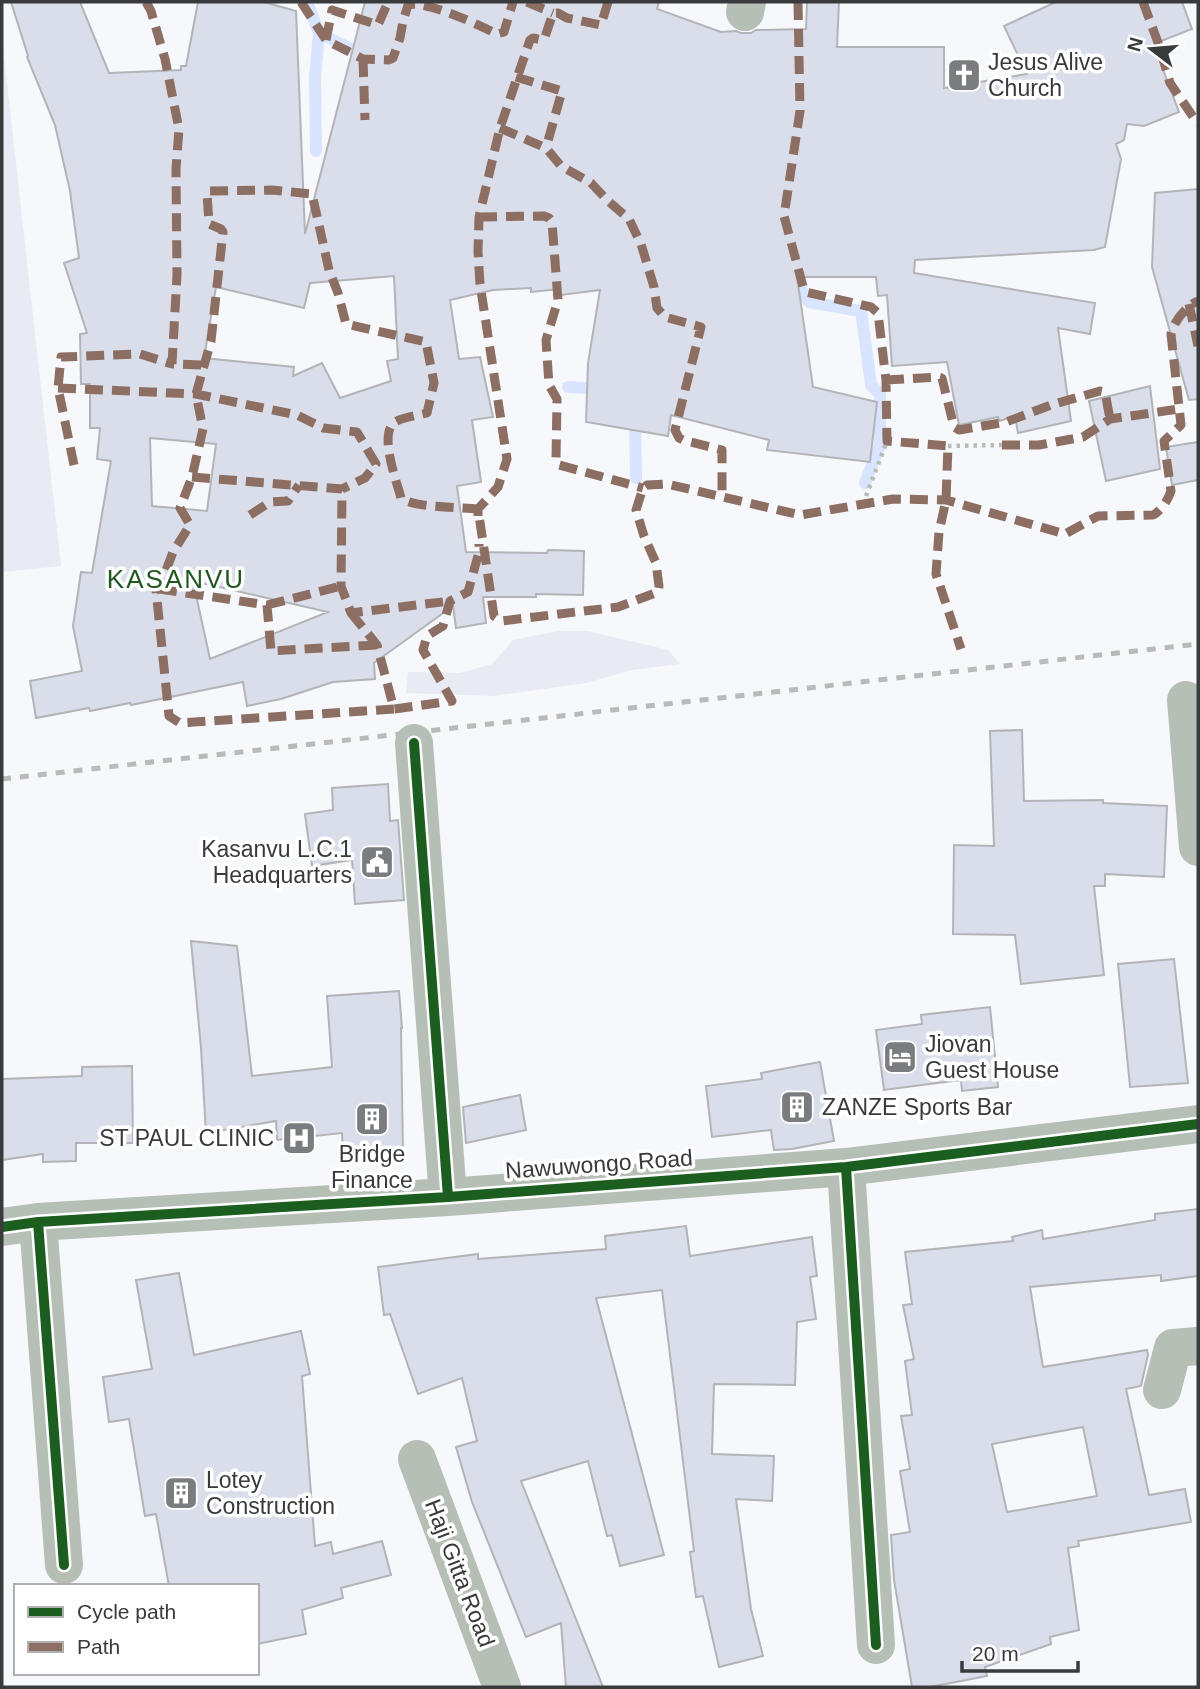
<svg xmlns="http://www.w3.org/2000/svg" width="1200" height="1689" font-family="Arial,sans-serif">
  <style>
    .built { fill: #e8ebf3 }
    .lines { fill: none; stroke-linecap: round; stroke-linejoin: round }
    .stream { stroke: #d9e4fe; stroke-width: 12 }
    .building { fill: #d9deea; stroke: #b3b4b7; stroke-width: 2; fill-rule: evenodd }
    .path { stroke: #b6bcb7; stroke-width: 4.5; stroke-dasharray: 3.5 5; stroke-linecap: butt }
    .minor { stroke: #b5bfb5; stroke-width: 38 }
    .rail { stroke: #b6bcb8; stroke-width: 5; stroke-dasharray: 9 9; stroke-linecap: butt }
    .quiet { stroke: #8d6e63; stroke-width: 9; stroke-dasharray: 18 9; stroke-linecap: butt }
    .cycleway-casing { stroke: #fff; stroke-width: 15 }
    .cycleway { stroke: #1b5e20; stroke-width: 10 }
    .labels { text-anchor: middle; stroke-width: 7; stroke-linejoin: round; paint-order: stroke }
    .poi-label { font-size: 23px; fill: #393a3c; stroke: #fff; text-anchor: start }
    .street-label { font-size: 23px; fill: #393a3c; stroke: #fff }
    .quarter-label { font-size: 26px; letter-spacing: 2px; fill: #225723; stroke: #fff }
  </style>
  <rect width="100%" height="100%" fill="#f6f8fb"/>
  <!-- built -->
  <path class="built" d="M2,38L61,566L2,572Z
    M558,631H588L668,650L680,664L632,670L586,683L493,696L406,693L408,672L460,673L492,664L513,640Z"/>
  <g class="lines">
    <!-- stream -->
    <path class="stream" d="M307,2L319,33L365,56
      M316,151L315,76L319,33
      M790,270L809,302L861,311L871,385L880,394V445L865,483
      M568,387L602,389
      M635,415L636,478"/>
  </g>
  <!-- building -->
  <path class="building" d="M11,2H80L109,73L181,70V66H186L198,2H264L296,11L305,234L365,2H659L657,9L721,32L736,31L741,33H751L756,30L806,29L807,2H839L837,47H944V88L1027,74L1004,26L1056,2H1182L1192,29L1156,43L1159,50L1156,51L1179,112L1144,126L1127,124L1124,140L1116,144L1121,159L1105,247L1094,250L915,260L914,273L1095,303L1090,334L1058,328L1071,421L1018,433L1015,416L999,421L998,417L959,425L947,362L892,366L887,295L878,296L876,277H797L813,387L877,402L870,462L767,450L769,440L671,415L668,436L586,422L588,363L600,290L561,295L560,289L531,292V288L493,290L450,300L459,359L480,357L493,417L472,420L481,482L457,486L466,552L547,553L548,550L584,551L583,595L536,594V597H483L486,623L456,628L453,606L374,663L375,679L333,682L281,699L247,706L243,682L131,705L130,703L90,711L89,708L36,718L30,681L82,671L73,626L81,572L92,573L111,461L97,459L100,428H90V384H81L80,334L87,333L64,263L79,258L70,191L55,125L27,57L28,56ZM394,276L398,359L387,361L391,381L340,398L322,363L293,376L294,367L204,358L216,287L304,308L310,283ZM150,438L216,444L207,511L152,506ZM193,581L328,612L210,659Z
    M1198,189V399L1189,400L1152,267L1155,193Z
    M1150,386L1160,469L1106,481L1089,401Z
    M1198,442V480L1172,485L1166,447Z
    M1022,730L1024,801L1103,800V803L1167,806L1164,877L1105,874V886H1094L1104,975L1021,984L1015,935L953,934L954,845L994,846L990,731Z
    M388,784L390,821L398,820L404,900L355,904L352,860L312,866L305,814L333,810L332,788Z
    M191,941L237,946L252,1076L332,1067L327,996L399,991L402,1028H401L403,1153L343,1155L342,1133L277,1140L276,1121L206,1133L201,1048Z
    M1174,959L1188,1083L1130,1087L1118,964Z
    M990,1007L998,1087L962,1091L961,1080L884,1090L876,1030L922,1024L921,1015Z
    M820,1062L834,1141L792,1149L774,1150L771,1130L712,1137L706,1086L762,1079L761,1073Z
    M132,1066L133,1143H76V1161L43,1162V1154L2,1160V1079L82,1076V1067Z
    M520,1095L526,1130L466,1143L463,1107Z
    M1198,1209V1276L1161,1281V1275L1030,1287L1043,1367L1147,1350L1148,1355L1141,1386L1126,1389L1149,1495L1185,1489L1191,1522L1078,1541L1079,1546L1068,1548L1079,1630L1050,1637L1051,1644L985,1667L987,1676L930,1687H912L894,1580L891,1535L910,1532L900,1471L910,1469L901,1416L912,1415L905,1361L914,1359L903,1305L912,1304L905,1252L1013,1241L1012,1237L1042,1230L1043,1239L1155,1220V1214ZM1083,1427L1097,1496L1007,1512L992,1444Z
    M686,1226L690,1256L812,1237L817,1276L810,1277L816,1319L797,1322L795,1385L714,1384L712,1454L774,1456L772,1501L736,1499L751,1609L763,1656L719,1667L703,1596L696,1597L690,1552L694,1551L662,1290L596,1298L664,1555L620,1566L612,1535L607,1536L588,1461L521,1481L603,1687H566L561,1623L526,1637L472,1502L456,1447L477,1441L462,1378L418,1394L390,1314L384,1315L378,1267L478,1254V1259L606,1249L605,1236Z
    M179,1273L194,1355L301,1331L310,1374L302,1376L315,1546L331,1542L333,1554L382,1541L391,1575L341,1588L343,1598L302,1610L306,1634L257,1644V1586H169L156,1514L145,1516L129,1419L109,1422L103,1377L152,1369L136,1280Z"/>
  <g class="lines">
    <!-- path -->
    <path class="path" d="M948,446L1002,445
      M863,504L887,441"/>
    <!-- minor -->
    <path class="minor" d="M745,12L747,2
      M1186,700L1198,847
      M414,743L448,1197
      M846,1167L876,1645
      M38,1222L64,1565
      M2,1227L38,1222L448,1197L846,1167L1198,1124
      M1162,1390L1173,1348L1198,1346
      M417,1459L502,1687"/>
    <!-- rail -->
    <path class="rail" d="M2,779L1198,644"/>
    <!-- quiet -->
    <path class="quiet" d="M146,2L151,11L165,59L179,129L176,169L177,275L172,364L204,365
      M301,2L326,40L363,59L389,60L393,58L400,38L403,21L408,5C426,0 479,25 497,34L504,32L513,2
      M527,2L553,13
      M798,2L800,111L784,216L804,290L806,292L871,307L878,313L886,380L887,441L948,446L946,500L939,532L936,574L961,649
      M1143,2L1160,48L1170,83L1198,124
      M326,40L332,10L378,25L388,2
      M363,59L365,120
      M516,77L562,91L546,148
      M500,128L546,148L561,166L591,183L608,201L629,219L641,244L654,287L657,308L665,317L701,327L675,430L679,438L683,440L722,450V498
      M479,217L544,216L549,218L552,222L558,300L546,340L549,385L557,399L556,460L559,465L643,488
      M1189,304L1198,346
      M886,380L938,377L942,378L954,427L959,430L1006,422L1051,405L1100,391L1105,392L1110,419
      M58,388L196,394L297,415L323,428L357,432L376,464L365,478L342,489
      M1002,445H1039L1083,437L1110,419L1179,409
      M74,465L58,388L61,357L140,354L172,364
      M192,477L342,489L341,586L351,613L450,601
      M250,515L270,502L288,501L299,485
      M478,516V509L498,487L507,459L480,284L478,252L479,217L500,128L530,40L533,38L542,40L545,37L553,13H558L567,18L601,25L608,2
      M159,589L267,605L271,651L377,645
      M267,605L341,586
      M351,613L377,645L394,709L452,701L423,650L427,636L443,626L450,601L468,592L479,552V544
      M394,709L180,723L169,716L156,590L159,589L173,552L190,525L180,508L192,477L203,429L196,394L211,341L223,232L221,229L209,224L207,193L209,191L272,190L312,194L329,270L338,293L346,324L426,342L434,383L427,413C419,415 401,418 395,422C378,433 397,482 401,498C415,508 459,507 478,509L494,616L501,621L618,607L658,592L659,586L656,563L644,536L636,510L643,488L647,485L667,484L800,515L893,499L946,500L1065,534L1098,516L1153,515C1161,511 1168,500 1171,491L1164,441L1181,425L1171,334C1174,321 1186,306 1198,301"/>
    <!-- cycleway casing -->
    <g class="cycleway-casing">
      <path id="cycleway" d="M414,743L448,1197
        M846,1167L876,1645
        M38,1222L64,1565
        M2,1227L38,1222L448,1197L846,1167L1198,1124"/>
    </g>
    <!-- cycleway -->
    <use href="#cycleway" class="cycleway"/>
  </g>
  <!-- icons -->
  <defs>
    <g id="church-square" transform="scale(1.75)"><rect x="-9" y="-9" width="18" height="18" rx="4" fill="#7b7c7f" stroke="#fff"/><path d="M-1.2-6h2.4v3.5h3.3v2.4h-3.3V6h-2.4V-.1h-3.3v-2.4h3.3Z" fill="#fff"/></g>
    <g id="civic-square" transform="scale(1.75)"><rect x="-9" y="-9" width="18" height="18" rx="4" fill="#7b7c7f" stroke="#fff"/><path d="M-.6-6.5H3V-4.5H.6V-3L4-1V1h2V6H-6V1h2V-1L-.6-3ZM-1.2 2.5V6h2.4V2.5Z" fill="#fff"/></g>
    <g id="hotel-square" transform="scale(1.75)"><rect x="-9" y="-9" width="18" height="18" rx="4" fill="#7b7c7f" stroke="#fff"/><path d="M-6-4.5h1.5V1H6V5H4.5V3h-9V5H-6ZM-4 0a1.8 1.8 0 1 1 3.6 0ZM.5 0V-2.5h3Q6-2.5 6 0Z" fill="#fff"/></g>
    <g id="building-square" transform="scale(1.75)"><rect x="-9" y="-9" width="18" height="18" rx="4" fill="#7b7c7f" stroke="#fff"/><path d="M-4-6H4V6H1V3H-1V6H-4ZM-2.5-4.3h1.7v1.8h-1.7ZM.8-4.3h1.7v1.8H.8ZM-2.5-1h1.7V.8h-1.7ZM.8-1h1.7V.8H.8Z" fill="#fff"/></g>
    <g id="hospital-square" transform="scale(1.75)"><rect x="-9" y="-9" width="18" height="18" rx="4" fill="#7b7c7f" stroke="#fff"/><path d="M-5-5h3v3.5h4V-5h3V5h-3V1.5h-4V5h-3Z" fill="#fff"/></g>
  </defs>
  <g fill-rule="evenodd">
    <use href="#church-square" x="964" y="75"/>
    <use href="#civic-square" x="377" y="862"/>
    <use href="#hotel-square" x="900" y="1057"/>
    <use href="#building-square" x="797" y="1107"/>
    <use href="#building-square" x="372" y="1119"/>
    <use href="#hospital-square" x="299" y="1138"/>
    <use href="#building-square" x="181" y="1493"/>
  </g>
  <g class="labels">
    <!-- poi labels -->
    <g class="poi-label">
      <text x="988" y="70">Jesus Alive<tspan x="988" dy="26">Church</tspan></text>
      <text x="352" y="857" text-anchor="end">Kasanvu L.C.1<tspan x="352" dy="26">Headquarters</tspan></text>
      <text x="925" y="1052">Jiovan<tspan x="925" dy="26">Guest House</tspan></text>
      <text x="822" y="1115">ZANZE Sports Bar</text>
      <text x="274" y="1146" text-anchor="end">ST PAUL CLINIC</text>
      <text x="372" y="1162" text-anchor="middle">Bridge<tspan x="372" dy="26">Finance</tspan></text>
      <text x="206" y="1488">Lotey<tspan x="206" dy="26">Construction</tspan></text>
    </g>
    <!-- street labels -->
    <g class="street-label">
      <text transform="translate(599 1164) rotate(-4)" y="8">Nawuwongo Road</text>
      <text transform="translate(460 1573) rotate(69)" y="8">Haji Gitta Road</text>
    </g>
    <!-- quarter labels -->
    <g class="quarter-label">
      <text x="176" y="588">KASANVU</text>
    </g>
  </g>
  <!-- border -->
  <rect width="1200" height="1689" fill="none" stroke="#393a3c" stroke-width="7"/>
  <!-- legend -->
  <rect x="14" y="1584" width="245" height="91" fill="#ffffff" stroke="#b0b0b1" stroke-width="2"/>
  <rect x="28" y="1607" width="35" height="10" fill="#1b5e20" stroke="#b0b0b1" stroke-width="2"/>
  <text x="77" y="1619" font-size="21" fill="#393a3c">Cycle path</text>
  <rect x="28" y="1642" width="35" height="10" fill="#8d6e63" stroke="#b0b0b1" stroke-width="2"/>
  <text x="77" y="1654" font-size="21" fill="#393a3c">Path</text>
  <!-- north arrow -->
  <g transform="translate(1151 49) rotate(286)" stroke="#ffffff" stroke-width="5" paint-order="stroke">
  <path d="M0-5L12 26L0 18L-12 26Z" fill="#393a3c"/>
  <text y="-10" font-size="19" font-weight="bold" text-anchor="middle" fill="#393a3c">N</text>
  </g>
  <!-- scale -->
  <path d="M962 1661v10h116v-10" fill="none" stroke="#393a3c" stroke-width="3.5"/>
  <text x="972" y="1661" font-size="21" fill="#393a3c" stroke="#ffffff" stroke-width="5" paint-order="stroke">20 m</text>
</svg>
